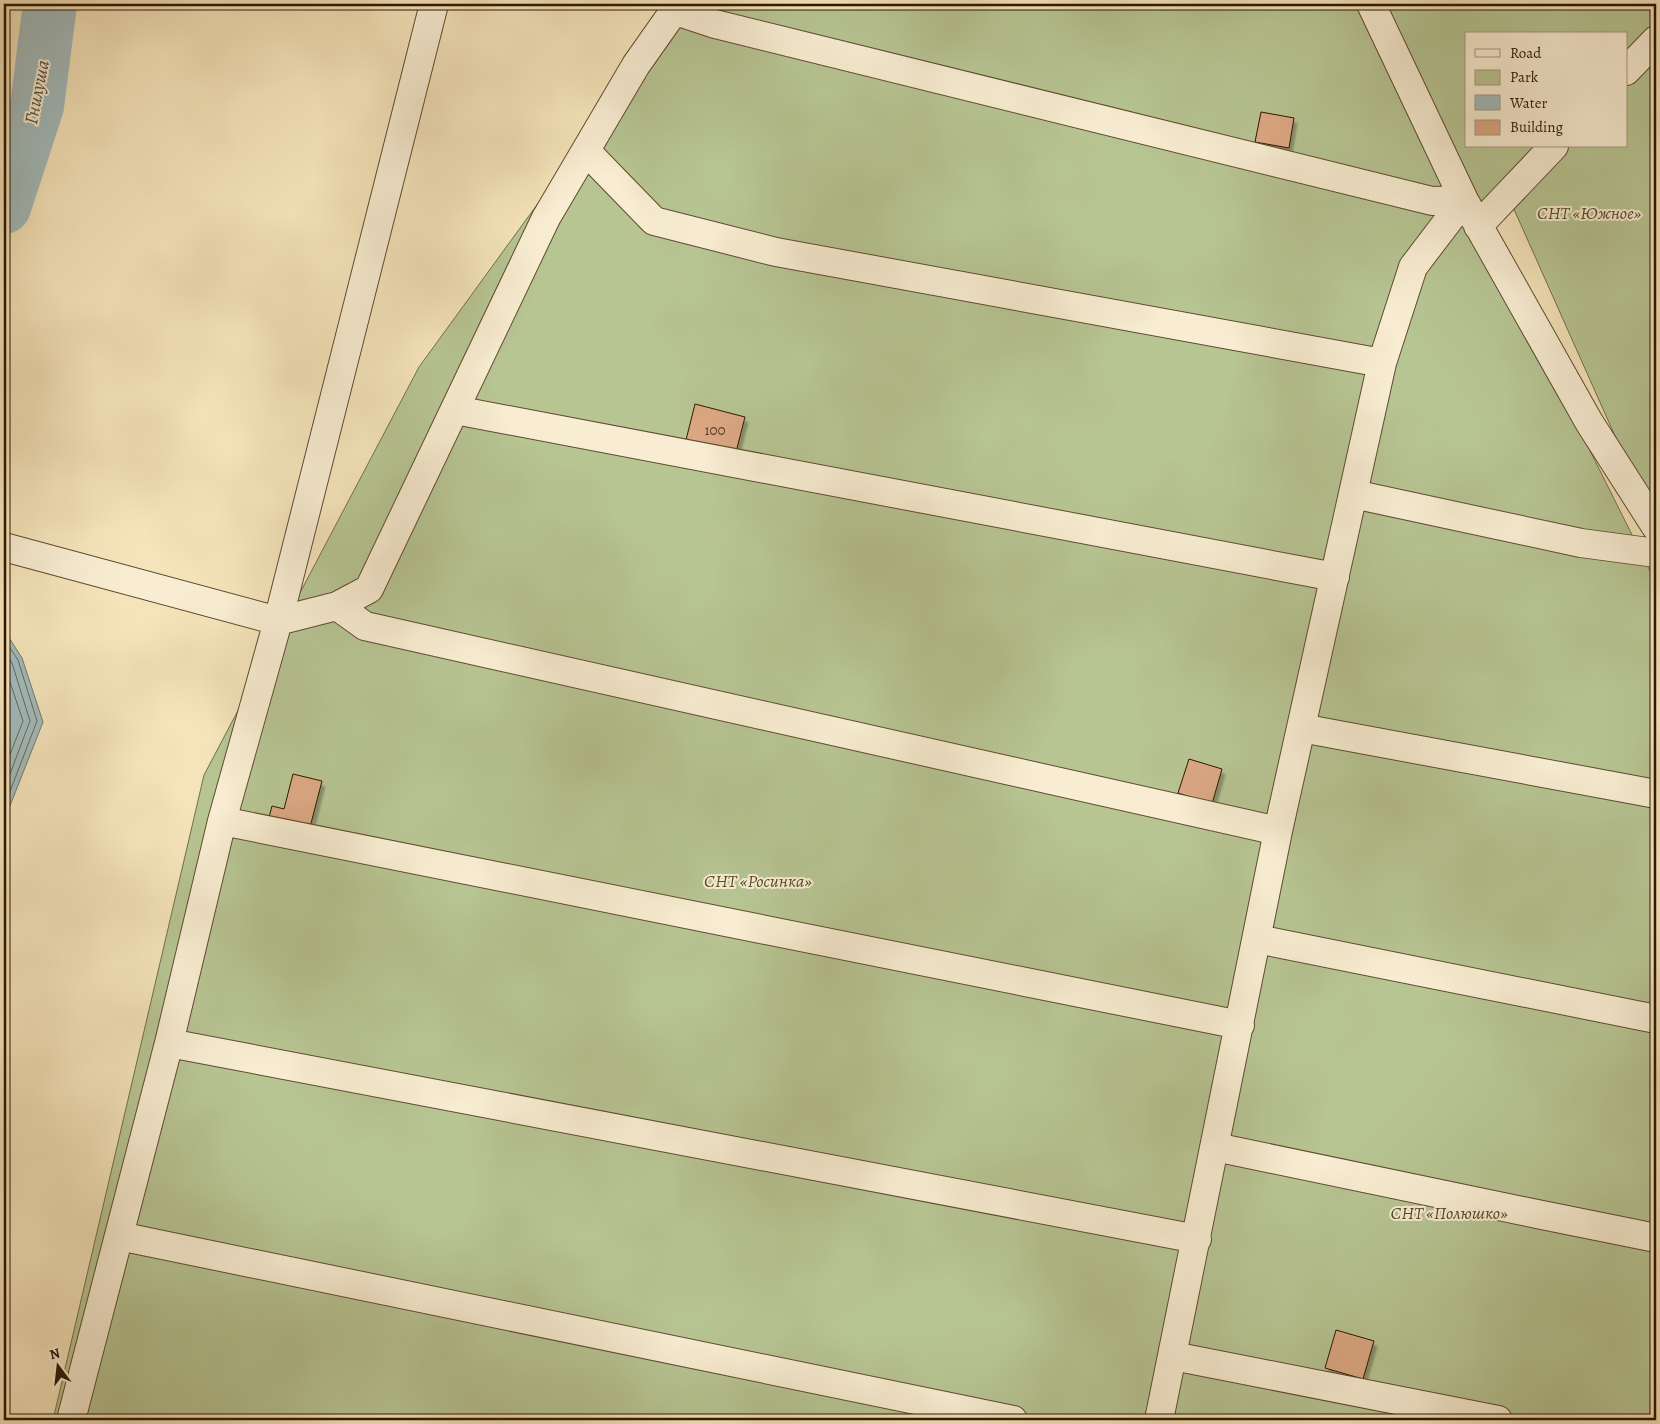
<svg xmlns="http://www.w3.org/2000/svg" width="1660" height="1424" font-family="Alegreya,serif">
  <style>
    .green { fill: #b7c593; stroke: #726e4a; fill-rule: evenodd }
    .water { fill: #a2bbbc; stroke: #737971 }
    .lines { fill: none; stroke-linecap: round; stroke-linejoin: round }
    .shore { stroke: #68695e; stroke-width: 1 }
    .river { stroke: #a2bbbc; stroke-width: 54 }
    .building { fill: #dba883; stroke: #2d1701; filter: url(#shadow) }
    .minor-casing { stroke: #5f4a2f; stroke-width: 30 }
    .minor { stroke: #f8edd2; stroke-width: 28 }
    .labels { text-anchor: middle; stroke-width: 4; stroke-linejoin: round; paint-order: stroke }
    .number-label { font-size: 15px; fill: #583b22 }
    .park-label { font-size: 18px; font-style: italic; fill: #564b2d; stroke: #f8edd2 }
    .water-label { font-size: 19px; font-style: italic; fill: #565042; stroke: #f8edd2 }
  </style>
  <defs>
    <filter id="shadow"><feDropShadow dx="3" dy="5.5" stdDeviation="1" flood-color="#0004"/></filter>
  </defs>
  <rect width="100%" height="100%" fill="#f5e4ba"/>
  <filter id="stains"><feTurbulence type="fractalNoise" baseFrequency=".004" numOctaves="4"/><feColorMatrix values="0 0 0 0 .2 0 0 0 0 .09 0 0 0 0 .02 0 0 0 .5 -.17"/></filter>
  <radialGradient id="worn" r=".72"><stop offset=".6" stop-color="#630" stop-opacity="0"/><stop offset="1" stop-color="#630" stop-opacity=".3"/></radialGradient>
  <!-- green -->
  <path class="green" d="M683,4H1656V528L1509,198L1483,236L1656,583V1420H53L204,775L419,367ZM1466,34H1626V146H1466Z"/>
  <!-- water -->
  <path class="water" d="M4,630L22,658L43,722L4,821Z"/>
  <g class="lines">
    <!-- shore -->
    <path class="shore" d="M4,639L18,660L37,721L4,807
      M4,650L12,663L30,721L4,790
      M4,664L23,721L4,770"/>
    <!-- river -->
    <path class="river" d="M4,207L37,106L50,4"/>
  </g>
  <!-- building -->
  <path class="building" d="M1261,112L1294,118L1289,148L1255,142Z
    M695,404L745,417L735,456L685,444Z
    M1189,759L1222,769L1212,804L1178,793Z
    M293,774L322,781L309,831L268,821L272,806L284,809Z
    M1336,1330L1374,1341L1363,1379L1325,1368Z"/>
  <g class="lines">
    <!-- minor casing -->
    <g class="minor-casing">
      <path id="minor" d="M673,10L715,24L1432,201L1464,200L1589,422L1656,527
        M1626,71L1656,40
        M586,151L654,221L776,252L1382,363
        M1478,226L1554,146
        M455,410L1335,577
        M1353,494L1581,543L1656,553
        M4,547L278,621L337,606L369,589L546,218L636,65L679,4
        M337,606L365,626L1278,831
        M1301,728L1656,794
        M222,821L1240,1025
        M1257,939L1656,1019
        M169,1043L1197,1239
        M1215,1147L1537,1214L1656,1238
        M119,1236L1013,1420
        M1173,1356L1498,1420
        M71,1420L169,1043L222,821L278,621L434,4
        M1159,1420L1278,831L1382,363L1413,267L1464,200L1371,4"/>
    </g>
    <!-- minor -->
    <use href="#minor" class="minor"/>
  </g>
  <g class="labels">
    <!-- number labels -->
    <g class="number-label">
      <text x="715" y="435">100</text>
    </g>
    <!-- park labels -->
    <g class="park-label">
      <text x="1589" y="219">СНТ «Южное»</text>
      <text x="758" y="887">СНТ «Росинка»</text>
      <text x="1449" y="1219">СНТ «Полюшко»</text>
    </g>
    <!-- water labels -->
    <g class="water-label">
      <text transform="translate(36 92) rotate(-79)" y="7">Гнилуша</text>
    </g>
  </g>
  <!-- margin -->
  <rect width="1660" height="1424" fill="none" stroke="#f5e4ba" stroke-width="20"/>
  <rect x="5" y="5" width="1650" height="1414" fill="none" stroke="#2d1701" stroke-width="2.5"/>
  <rect x="10" y="10" width="1640" height="1404" fill="none" stroke="#2d1701"/>
  <!-- legend -->
  <rect x="1465" y="32" width="162" height="115" fill="#f8edd2" stroke="#a7977e"/>
  <rect x="1475" y="49" width="25" height="8" fill="#f8edd2" stroke="#a7977e"/>
  <text x="1510" y="58" font-size="15" fill="#2d1701">Road</text>
  <rect x="1475" y="70" width="25" height="15" fill="#b7c593" stroke="#a7977e"/>
  <text x="1510" y="82" font-size="15" fill="#2d1701">Park</text>
  <rect x="1475" y="95" width="25" height="15" fill="#a2bbbc" stroke="#a7977e"/>
  <text x="1510" y="108" font-size="15" fill="#2d1701">Water</text>
  <rect x="1475" y="120" width="25" height="15" fill="#dba883" stroke="#a7977e"/>
  <text x="1510" y="132" font-size="15" fill="#2d1701">Building</text>
  <!-- north arrow -->
  <g transform="translate(58 1366) rotate(345)" stroke="#f8edd2" stroke-width="4" paint-order="stroke">
  <path d="M0-4L9 19L0 12L-9 19Z" fill="#2d1701"/>
  <text y="-8" font-size="14" font-weight="bold" text-anchor="middle" fill="#2d1701">N</text>
  </g>
  <rect width="100%" height="100%" filter="url(#stains)"/>
  <rect width="100%" height="100%" fill="url(#worn)"/>
</svg>
